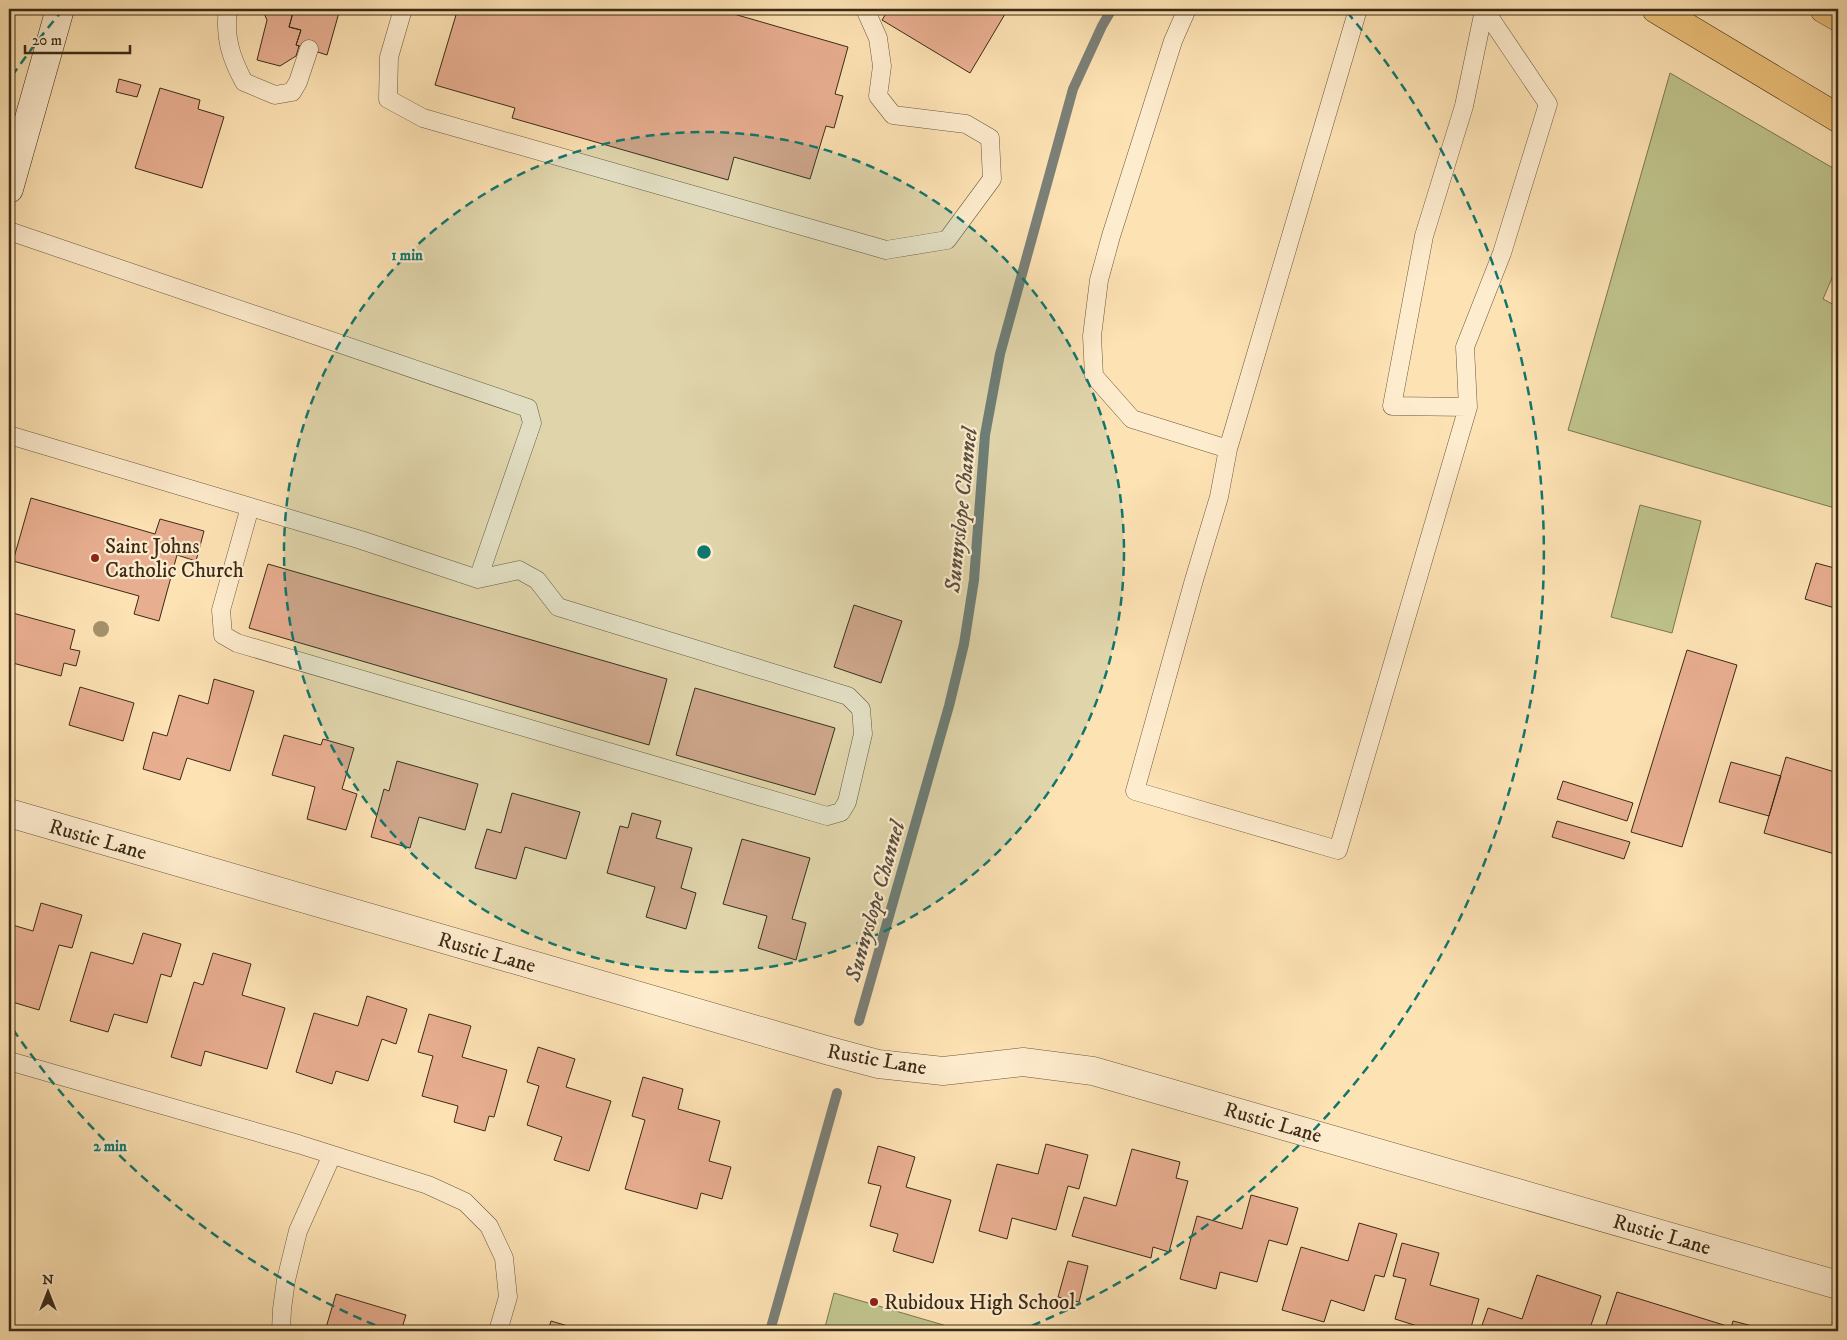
<svg xmlns="http://www.w3.org/2000/svg" width="1847" height="1340" font-family="'IM FELL DW Pica',serif">
  <style>
    .green { fill: #bfc38c; stroke: #7c7652 }
    .lines { fill: none; stroke-linecap: round; stroke-linejoin: round }
    .stream { stroke: #7b8078; stroke-width: 10 }
    .building { fill: #e8ae90; stroke: #3a2a17 }
    .lane-casing { stroke: #6b583e; stroke-width: 19 }
    .street-casing { stroke: #6b583e; stroke-width: 29 }
    .secondary-casing { stroke: #3a2a17; stroke-width: 29 }
    .primary-casing { stroke: #3a2a17; stroke-width: 29 }
    .lane { stroke: #feecce; stroke-width: 18 }
    .street { stroke: #feecce; stroke-width: 28 }
    .secondary { stroke: #feecce; stroke-width: 28 }
    .primary { stroke: #eec17a; stroke-width: 28 }
    .tree { fill: #a4926d }
    .ring { fill: none; stroke: #0f766e; stroke-width: 2.5; stroke-dasharray: 9 6 }
    .poi-dot { fill: #8f2418; stroke: #feecce; stroke-width: 2 }
    .labels { text-anchor: middle; stroke-width: 4.5; stroke-linejoin: round; paint-order: stroke }
    .poi-label { font-size: 21px; fill: #3a2a17; stroke: #feecce; text-anchor: start }
    .street-label { font-size: 21px; fill: #3a2a17; stroke: #feecce }
    .water-label { font-size: 22px; font-style: italic; fill: #554e40; stroke: #feecce }
    .centre { fill: #0f766e; stroke: #feecce; stroke-width: 2.5 }
    .ring-label { font-size: 15px; text-anchor: middle; font-weight: bold; fill: #0f766e; stroke: #feecce; stroke-width: 4.5; stroke-linejoin: round; paint-order: stroke }
  </style>
  <rect width="100%" height="100%" fill="#fde2b3"/>
  <filter id="stains"><feTurbulence type="fractalNoise" baseFrequency=".004" numOctaves="4"/><feColorMatrix values="0 0 0 0 .2 0 0 0 0 .09 0 0 0 0 .02 0 0 0 .5 -.17"/></filter>
  <radialGradient id="worn" r=".72"><stop offset=".6" stop-color="#630" stop-opacity="0"/><stop offset="1" stop-color="#630" stop-opacity=".3"/></radialGradient>
  <!-- green -->
  <path class="green" d="M1670,73L1838,171V264L1823,299L1838,307V509L1568,430Z
    M1640,505L1701,521L1672,633L1611,617Z
    M834,1293L964,1331H824Z"/>
  <g class="lines">
    <!-- stream -->
    <path class="stream" d="M859,1021L949,706L964,644L974,580L985,435L1000,354L1073,89L1102,26L1112,9
      M770,1331L837,1093"/>
  </g>
  <!-- building -->
  <path class="building" d="M264,9H294L289,27L301,30L296,45L299,46L296,56L280,66L257,60L267,20L263,11Z
    M294,9H340L327,55L296,45L301,30L289,27Z
    M449,9H728L727,12L848,47L835,94L843,96L834,128L826,126L810,179L734,157L728,180L512,118L515,108L435,85L456,15L448,13Z
    M889,9H1008L970,73L882,20Z
    M119,79L141,85L137,97L116,92Z
    M160,88L200,100L198,109L224,117L202,188L135,168Z
    M31,498L155,534L160,519L204,531L196,561L177,555L159,621L134,614L139,596L13,561Z
    M1816,563L1838,569V609L1805,599Z
    M268,564L667,679L649,745L249,628Z
    M854,605L902,621L881,683L834,667Z
    M9,612L75,630L70,649L80,651L76,666L64,663L61,676L9,662Z
    M1687,650L1737,665L1682,847L1631,832Z
    M214,679L254,691L230,771L187,758L180,780L143,769L153,732L167,736L179,695L208,704Z
    M80,687L134,703L123,741L69,725Z
    M695,688L835,728L815,795L676,755Z
    M284,735L321,745L323,739L354,748L342,789L357,794L346,830L307,819L315,787L272,775Z
    M1786,757L1838,773V855L1764,833Z
    M397,761L478,784L465,830L419,817L410,848L371,837L384,789L389,791Z
    M1731,762L1781,776L1769,816L1719,802Z
    M1563,781L1633,803L1627,821L1557,799Z
    M512,793L580,812L566,859L525,847L516,879L475,868L487,829L501,833Z
    M632,813L661,821L656,838L692,848L681,888L696,893L686,929L646,917L655,887L607,873L620,826L628,828Z
    M1557,821L1630,842L1624,859L1552,837Z
    M742,839L810,858L792,919L806,923L796,960L758,948L767,916L723,904Z
    M41,903L82,915L72,948L59,945L39,1010L9,1001V924L33,931Z
    M143,933L181,944L171,977L161,974L147,1023L114,1014L108,1032L70,1021L91,952L133,964Z
    M213,953L251,964L242,995L285,1008L267,1069L205,1051L201,1066L171,1057L194,982L203,985Z
    M367,996L407,1009L396,1044L382,1039L368,1081L336,1071L332,1084L296,1072L314,1013L358,1026Z
    M429,1014L471,1026L462,1057L507,1070L494,1117L489,1116L485,1131L454,1122L458,1106L422,1096L433,1056L418,1052Z
    M538,1047L575,1059L566,1087L611,1101L589,1171L554,1160L562,1137L527,1125L539,1086L527,1082Z
    M643,1077L683,1089L678,1109L720,1121L709,1161L731,1167L722,1199L701,1193L697,1209L625,1189L645,1120L632,1116Z
    M1046,1144L1088,1155L1079,1189L1068,1186L1056,1230L1012,1218L1007,1239L979,1231L997,1164L1038,1174Z
    M878,1146L915,1157L906,1187L951,1200L933,1263L893,1251L898,1234L870,1226L881,1186L868,1183Z
    M1132,1149L1180,1162L1176,1178L1188,1181L1169,1252L1153,1247L1151,1258L1072,1236L1084,1197L1116,1206Z
    M1251,1195L1298,1208L1287,1245L1269,1240L1257,1282L1220,1272L1216,1289L1180,1279L1197,1216L1242,1229Z
    M1359,1223L1397,1234L1384,1277L1375,1275L1364,1311L1331,1300L1324,1322L1282,1310L1301,1247L1348,1261Z
    M1402,1243L1439,1253L1430,1285L1479,1299L1470,1331H1430V1330L1395,1319L1406,1279L1393,1276Z
    M1068,1261L1088,1266L1079,1302L1058,1297Z
    M1537,1275L1601,1296L1589,1331L1574,1330V1331H1480L1488,1308L1522,1319Z
    M1617,1292L1727,1326L1725,1331H1604Z
    M336,1294L406,1315L401,1331H325Z
    M551,1321L585,1331H548Z
    M1733,1321L1772,1331H1730Z"/>
  <g class="lines">
    <!-- lane casing -->
    <g class="lane-casing">
      <path id="lane" d="M228,9C224,37 231,58 244,82L275,95L292,92L298,82L309,49
        M403,9L389,57L388,99L423,118L886,250L947,240L992,179L990,138L966,124L893,115L878,96L882,66L878,38L865,9
        M1187,9L1173,41L1111,236L1099,280L1092,336L1094,376L1132,419L1228,449L1219,497L1194,580L1135,791L1338,850L1468,407L1465,347L1502,253L1548,104L1484,9
        M9,231L528,408L532,423L478,579
        M1468,407L1392,406L1424,236L1464,106L1484,10
        M9,435L361,540L478,579L519,570L537,580L558,607L848,696L861,709L863,734L847,802L841,812L827,816L237,643L223,635L221,610L250,507
        M1228,449L1358,9
        M9,1061L298,1144L428,1185L465,1202L489,1226L504,1258L508,1297L498,1331
        M281,1331L282,1309L286,1280L298,1231L332,1155"/>
    </g>
    <!-- street casing -->
    <g class="street-casing">
      <path id="street" d="M9,813L826,1050L878,1064L943,1071L1023,1062L1093,1071L1838,1285"/>
    </g>
    <!-- secondary casing -->
    <g class="secondary-casing">
      <path id="secondary" d="M9,189L60,9"/>
    </g>
    <!-- primary casing -->
    <g class="primary-casing">
      <path id="primary" d="M1656,9L1838,118
        M1824,9L1838,17"/>
    </g>
    <!-- lane -->
    <use href="#lane" class="lane"/>
    <!-- street -->
    <use href="#street" class="street"/>
    <!-- secondary -->
    <use href="#secondary" class="secondary"/>
    <!-- primary -->
    <use href="#primary" class="primary"/>
  </g>
  <!-- trees -->
  <circle class="tree" cx="101" cy="629" r="8"/>
  <!-- distance rings -->
  <circle cx="704" cy="552" r="420" fill="#0f766e" fill-opacity=".12"/>
  <g class="ring">
    <circle cx="704" cy="552" r="420"/>
    <path d="M389 1331A840 840 0 0 1 12 1028M12 76A840 840 0 0 1 61 12M1347 12A840 840 0 0 1 1019 1331"/>
  </g>
  <!-- markers -->
  <g class="poi-dot">
    <circle cx="95" cy="558" r="5"/>
    <circle cx="874" cy="1302" r="5"/>
  </g>
  <g class="labels">
    <!-- poi labels -->
    <g class="poi-label">
      <text x="105" y="553">Saint Johns<tspan x="105" dy="24">Catholic Church</tspan></text>
      <text x="884" y="1309">Rubidoux High School</text>
    </g>
    <!-- street labels -->
    <g class="street-label">
      <text transform="translate(98 839) rotate(16)" y="7">Rustic Lane</text>
      <text transform="translate(487 952) rotate(16)" y="7">Rustic Lane</text>
      <text transform="translate(877 1059) rotate(10)" y="7">Rustic Lane</text>
      <text transform="translate(1273 1122) rotate(16)" y="7">Rustic Lane</text>
      <text transform="translate(1662 1234) rotate(16)" y="7">Rustic Lane</text>
    </g>
    <!-- water labels -->
    <g class="water-label">
      <text transform="translate(960 510) rotate(-84)" y="8">Sunnyslope Channel</text>
      <text transform="translate(874 901) rotate(-74)" y="8">Sunnyslope Channel</text>
    </g>
  </g>
  <circle cx="704" cy="552" r="8" class="centre"/>
  <g class="ring-label">
    <text x="407" y="260">1 min</text>
    <text x="110" y="1151">2 min</text>
  </g>
  <!-- margin -->
  <rect width="1847" height="1340" fill="none" stroke="#fde2b3" stroke-width="30"/>
  <rect x="10" y="10" width="1827" height="1320" fill="none" stroke="#3a2a17" stroke-width="2.5"/>
  <rect x="15" y="15" width="1817" height="1310" fill="none" stroke="#3a2a17"/>
  <!-- north arrow -->
  <g transform="translate(48 1292)" stroke="#feecce" stroke-width="4" paint-order="stroke">
  <path d="M0-4L9 19L0 12L-9 19Z" fill="#3a2a17"/>
  <text y="-8" font-size="14" font-weight="bold" text-anchor="middle" fill="#3a2a17">N</text>
  </g>
  <!-- scale -->
  <path d="M25 45v8h105v-8" fill="none" stroke="#3a2a17" stroke-width="2.5"/>
  <text x="32" y="45" font-size="15" fill="#3a2a17" stroke="#feecce" stroke-width="4" paint-order="stroke">20 m</text>
  <rect width="100%" height="100%" filter="url(#stains)"/>
  <rect width="100%" height="100%" fill="url(#worn)"/>
</svg>
